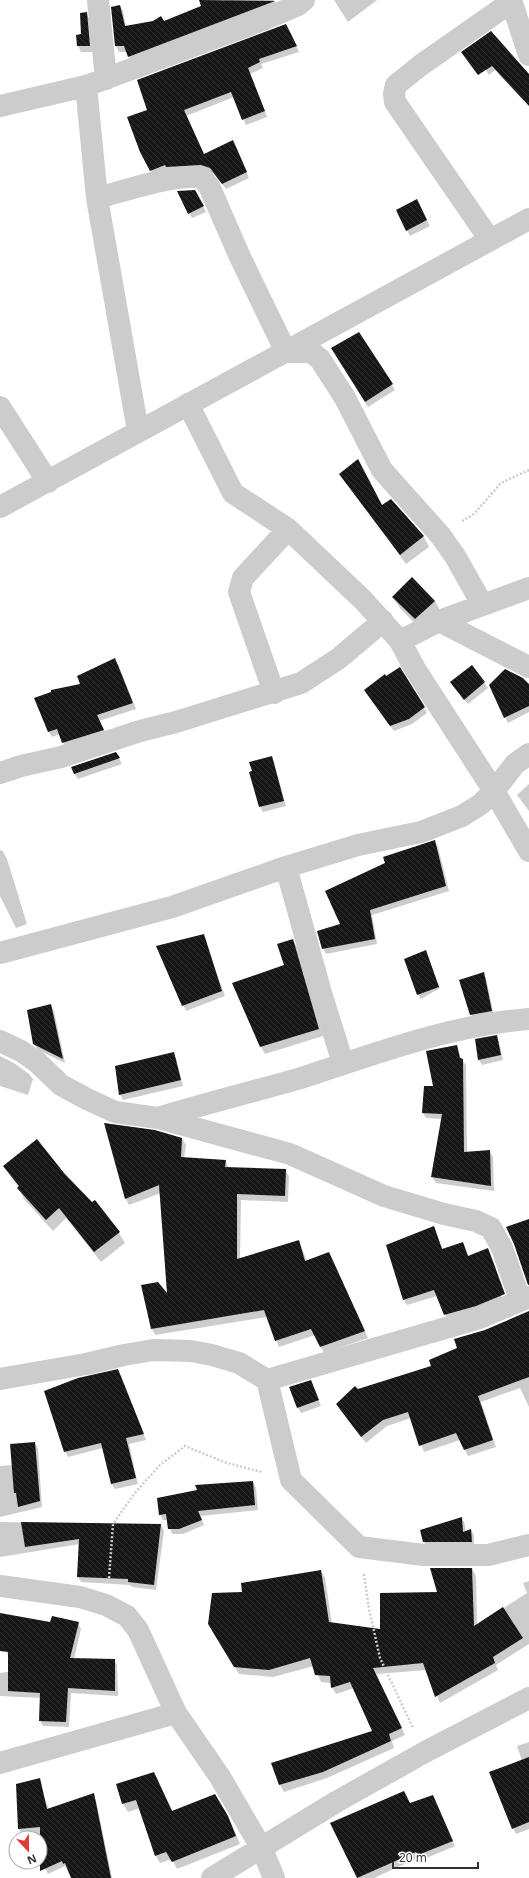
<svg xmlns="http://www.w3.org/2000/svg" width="529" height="1878" font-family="'Open Sans',sans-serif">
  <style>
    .shadow { fill: #0003 }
    .building { fill: url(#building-back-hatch) }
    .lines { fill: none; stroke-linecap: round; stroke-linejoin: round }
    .path { stroke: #ccc; stroke-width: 2.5; stroke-dasharray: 2 2; stroke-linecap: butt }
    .minor { stroke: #ccc; stroke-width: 22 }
    .tertiary { stroke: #ccc; stroke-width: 22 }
  </style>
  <defs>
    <pattern id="building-back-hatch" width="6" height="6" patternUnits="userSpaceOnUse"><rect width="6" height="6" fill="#161616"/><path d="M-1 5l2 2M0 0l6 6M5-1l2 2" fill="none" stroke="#303030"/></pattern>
  </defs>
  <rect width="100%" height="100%" fill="#fff"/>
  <!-- shadow -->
  <path class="shadow" d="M228,0H274L277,7L132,62L127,52H119L116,46L112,8L120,6L123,11L126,27L164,22Z
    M334,0H377L348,22Z
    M86,13L89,18L93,52H81L78,46L77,36L82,35Z
    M289,30L299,52L261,64L263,68L250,74L267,117L246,125L234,97L186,116L204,155L236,147L249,178L226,189L214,174L205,170L154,176L141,152L149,110Z
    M474,52L529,75V96L524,101L495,70L489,75Z
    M195,191L206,212L192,218L189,213Z
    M419,206L430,226L410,236L407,230Z
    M359,334L395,390L368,407L333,349Z
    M340,474L382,506L391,500L424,537L429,547L406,564Z
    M393,597L435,601L441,612L421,630L400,608Z
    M118,664L136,709L99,721L107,735L66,748L60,734L52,737L49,732L82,685Z
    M472,666L488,688L468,704L455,688Z
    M399,668L427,713L412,724L394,731L368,695L386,678Z
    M529,685V712L508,723L505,717Z
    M116,753L122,764L78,779L74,773Z
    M271,757L274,762L286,806L263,812L260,807L251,772Z
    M529,784V811L517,795Z
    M434,841L438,847L449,891L372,915L377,944L326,954L323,948L341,924Z
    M2,850L7,859L27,924L16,928L0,896V851Z
    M203,935L225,996L186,1011L158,947Z
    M293,940L297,947L323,1036L265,1054L261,1047Z
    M425,952L440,988L421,999L418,994Z
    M483,973L486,978L494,1016L474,1020L471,1014Z
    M51,1006L54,1011L65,1063L38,1050L34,1044Z
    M496,1037L499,1042L503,1060L482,1065L479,1060Z
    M457,1046L461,1059L466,1065L467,1152H490L493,1157L494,1191L436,1183L432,1177L442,1119L426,1118L423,1113L434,1087Z
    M173,1053L176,1058L183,1086L123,1100L120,1094Z
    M0,1056L14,1063L29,1074L33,1079L28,1095L0,1086Z
    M106,1124L182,1138L186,1145L184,1158L225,1161L229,1168L285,1170L289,1176L288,1202L241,1200L240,1259L299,1241L307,1261L332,1260L368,1338L324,1353L315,1335L279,1347L267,1317L155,1335L152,1329L169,1296L161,1193L129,1205L126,1199Z
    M4,1166L119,1233L125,1243L101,1262L66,1218L53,1231L24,1199L19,1188Z
    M436,1233L443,1250L463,1243L468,1257L490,1254L496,1268L497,1296H501L504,1301L448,1320L437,1296L407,1305L404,1300Z
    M529,1312V1407L520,1388L481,1402L496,1447L468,1456L460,1440L424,1452L411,1418L387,1426L366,1443L341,1410L358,1391L433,1366L485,1330Z
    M121,1376L146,1440L129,1444L138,1484L115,1489L112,1484L103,1448L68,1457L65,1451Z
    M311,1381L321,1406L301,1413L298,1408Z
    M35,1443L38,1449L42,1507L0,1517V1466L13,1465Z
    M253,1482L256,1488L258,1510L200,1516L204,1525L183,1534H172L168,1520H163L160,1514Z
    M462,1519L465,1524V1532L471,1530L474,1535V1548L427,1547L424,1542Z
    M0,1522L161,1525L164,1531L156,1590L132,1587L130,1585L81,1582L78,1577L80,1544L0,1557Z
    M472,1568L476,1576L477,1625L527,1593L523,1583L529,1581V1644L496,1665L498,1670L440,1703L427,1670L376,1674L405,1735L392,1741L394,1748L327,1778L284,1792L280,1785L373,1732L354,1688L336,1694L332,1687L331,1683L321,1682L314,1666L273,1677L239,1674L209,1624L244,1593L321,1571L325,1578L332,1624L381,1630L438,1593Z
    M14,1617L51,1623H78L81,1629L74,1659L114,1660L117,1665L118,1696L71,1693L69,1727L43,1726L40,1721L41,1698L0,1696V1673L56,1664L10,1658L7,1653Z
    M529,1742V1829L516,1834L513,1828L522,1761L517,1746Z
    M154,1773L173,1812L215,1795L232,1825L240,1844L177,1869L172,1859L160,1863L156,1856L140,1808L128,1812L123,1804L117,1784Z
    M43,1794L49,1809L93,1794L96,1800L112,1878H72L65,1866L48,1874L40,1857V1838H32L30,1833L22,1834L18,1828Z
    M435,1801L455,1846L422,1860L420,1857L374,1878H358L331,1824L410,1804Z"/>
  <!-- building -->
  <path class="building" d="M199,0L275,1L128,57L124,46H115L111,7L120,5L125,26L153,21L161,16L164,21L201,6Z
    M87,12L90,46H77L76,35L81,34L80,13Z
    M286,24L297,46L259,59L260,62L248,68L265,111L242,120L231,92L184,110L204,154L233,140L247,172L222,184L210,168L201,165L166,167L165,165L150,171L140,152L127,117L147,110L137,80Z
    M491,31L529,74V106L492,66L478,75L461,52Z
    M195,190L204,206L188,214L177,191Z
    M417,199L427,220L406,231L396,210Z
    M359,332L393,384L365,402L331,348Z
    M358,459L382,505L391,499L424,536L400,555L339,474Z
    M412,577L435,601L415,619L392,597Z
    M115,658L133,703L97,715L104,730L62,743L57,729L48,732L34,698L51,692V690L80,684L77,676Z
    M472,665L485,682L464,700L450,682Z
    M400,667L425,707L409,719L390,726L364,690L385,674L386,676Z
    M505,669L523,678L529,684V706L504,718L489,685Z
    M116,752L120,758L74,774L71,767Z
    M272,756L284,801L259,807L249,772L252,771L249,762Z
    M435,840L446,886L370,910L375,939L322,949L317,931L340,924L325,891L385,863L383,857Z
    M204,934L222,991L182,1006L156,946Z
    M293,939L319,1029L260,1047L232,983L284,965L277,944Z
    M426,950L439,987L417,995L404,959Z
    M484,972L492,1011L470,1015L459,980Z
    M51,1004L63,1059L33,1044L27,1010Z
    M497,1035L501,1055L478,1060L475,1039Z
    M457,1045L460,1058L463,1059L464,1152L490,1150L491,1186L431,1177L442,1114L422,1113L424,1086H433L426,1051Z
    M174,1052L181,1080L119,1095L115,1066Z
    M104,1123L155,1130L182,1138L181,1157L226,1160L225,1167L286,1169L285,1196L237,1194V1259L299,1240L305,1261L329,1252L365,1331L320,1347L311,1329L275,1341L264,1310L151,1329L141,1285L158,1282L167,1293L159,1185L125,1199Z
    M37,1139L64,1173L92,1202L95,1200L120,1232L94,1252L59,1208L46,1220L17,1188L19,1186L3,1166Z
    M529,1219V1285H528L514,1244L506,1227Z
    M434,1226L442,1249L463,1242L468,1256L488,1248L505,1294L476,1306L444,1315L434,1290L403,1300L386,1245Z
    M529,1311V1377L478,1396L493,1440L464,1450L456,1433L419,1446L408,1412L383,1420L361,1437L336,1404L355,1386L358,1389L431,1366L429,1360L457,1348L454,1339L485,1330Z
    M118,1369L144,1434L126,1438L136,1478L111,1484L101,1443L64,1452L44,1391L78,1378Z
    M311,1380L319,1400L297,1408L289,1387Z
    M35,1442L40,1501L18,1507L16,1493H14L10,1444Z
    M253,1481L255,1505L198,1511L202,1520L179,1529H168L166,1514L159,1515L157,1498L197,1490L195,1485Z
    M462,1517L463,1532L471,1529L472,1542H423L420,1530Z
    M21,1522L161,1524L154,1585L128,1582V1579L77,1577L79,1539L25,1547Z
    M430,1568H472L474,1626L503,1607L523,1638L493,1657L495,1663L435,1697L423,1663L373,1668L402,1728L389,1734L391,1741L323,1772L279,1785L271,1763L372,1731L350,1682L331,1688L330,1676L315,1675L310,1658L269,1670L234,1667L208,1624L212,1593L242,1592L241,1583L321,1570L329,1622L380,1629V1593L437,1592Z
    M0,1613L50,1622L52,1616L79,1622L70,1658L115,1659V1691L68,1688L66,1722L39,1721L40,1693L8,1691V1652L0,1651Z
    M529,1757V1822L512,1829L489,1772Z
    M154,1772L172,1811L215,1794L228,1816L236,1836L172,1862L166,1852L155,1856L136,1800L122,1804L116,1784Z
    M40,1778L47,1809L94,1793L111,1878H71L65,1863L63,1864L62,1861L40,1871V1827L18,1829L16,1784Z
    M404,1791L410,1803L433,1795L453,1841L418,1855L416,1852L357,1878L330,1823Z"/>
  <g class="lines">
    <!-- path -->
    <path class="path" d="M462,521L474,514L501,483L529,470
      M364,1574L369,1609L380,1658L413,1728
      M109,1578L113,1524L134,1494L160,1465L185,1446L227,1463L262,1472"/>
    <!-- minor -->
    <path class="minor" d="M98,0L106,79
      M511,0L529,55
      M86,86L97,198L138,431
      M0,106L86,86L260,21L298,5L304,0
      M97,198C128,190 170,175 201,177L209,186L240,257L286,352H311L320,359L345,398L382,470L440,535L455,556L482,604
      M490,240L395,102L394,94L396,85L421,65L511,2
      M188,404L233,493L288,529L363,600L400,641L415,669L494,791L529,851
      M0,407L48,482
      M439,621L529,667
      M400,641L439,621L529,588
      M274,693L239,592L243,578L288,529
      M0,773L21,766L61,757L140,731L176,722L301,683L338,659L383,621
      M286,867L321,993L343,1063
      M0,953L172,907L286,867L358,845L421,832L462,816L481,804L494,791L515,764L529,754
      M0,1041L21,1051L37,1062L61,1085L87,1099L115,1112L158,1118L290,1154L384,1196L444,1214L476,1221L491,1228L502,1248L520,1300
      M158,1118C205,1103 253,1092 301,1078C375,1054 450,1025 529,1019
      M0,1379L86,1364L124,1355L153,1350L191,1351L212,1355L239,1363L267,1380L291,1480L359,1547L424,1555H488L529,1545
      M267,1380L480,1318L529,1297
      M0,1586L80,1597L106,1605L127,1616L138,1630L176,1713L220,1777L262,1849L274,1878
      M0,1763L176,1713
      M212,1878L336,1802L425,1752L529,1698"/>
    <!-- tertiary -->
    <path class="tertiary" d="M0,507L529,219"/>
  </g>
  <!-- north arrow -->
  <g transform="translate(28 1850) rotate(158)"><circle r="19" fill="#ffffff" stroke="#acacac"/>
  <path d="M0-3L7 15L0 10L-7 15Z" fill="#e03936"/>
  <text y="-6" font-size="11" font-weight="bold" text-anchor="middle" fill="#2f2f2f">N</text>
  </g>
  <!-- scale -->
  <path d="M393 1862v6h85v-6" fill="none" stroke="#2f2f2f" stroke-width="2"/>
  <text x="399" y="1862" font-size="12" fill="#2f2f2f" stroke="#ffffff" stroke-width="3" paint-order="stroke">20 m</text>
</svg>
